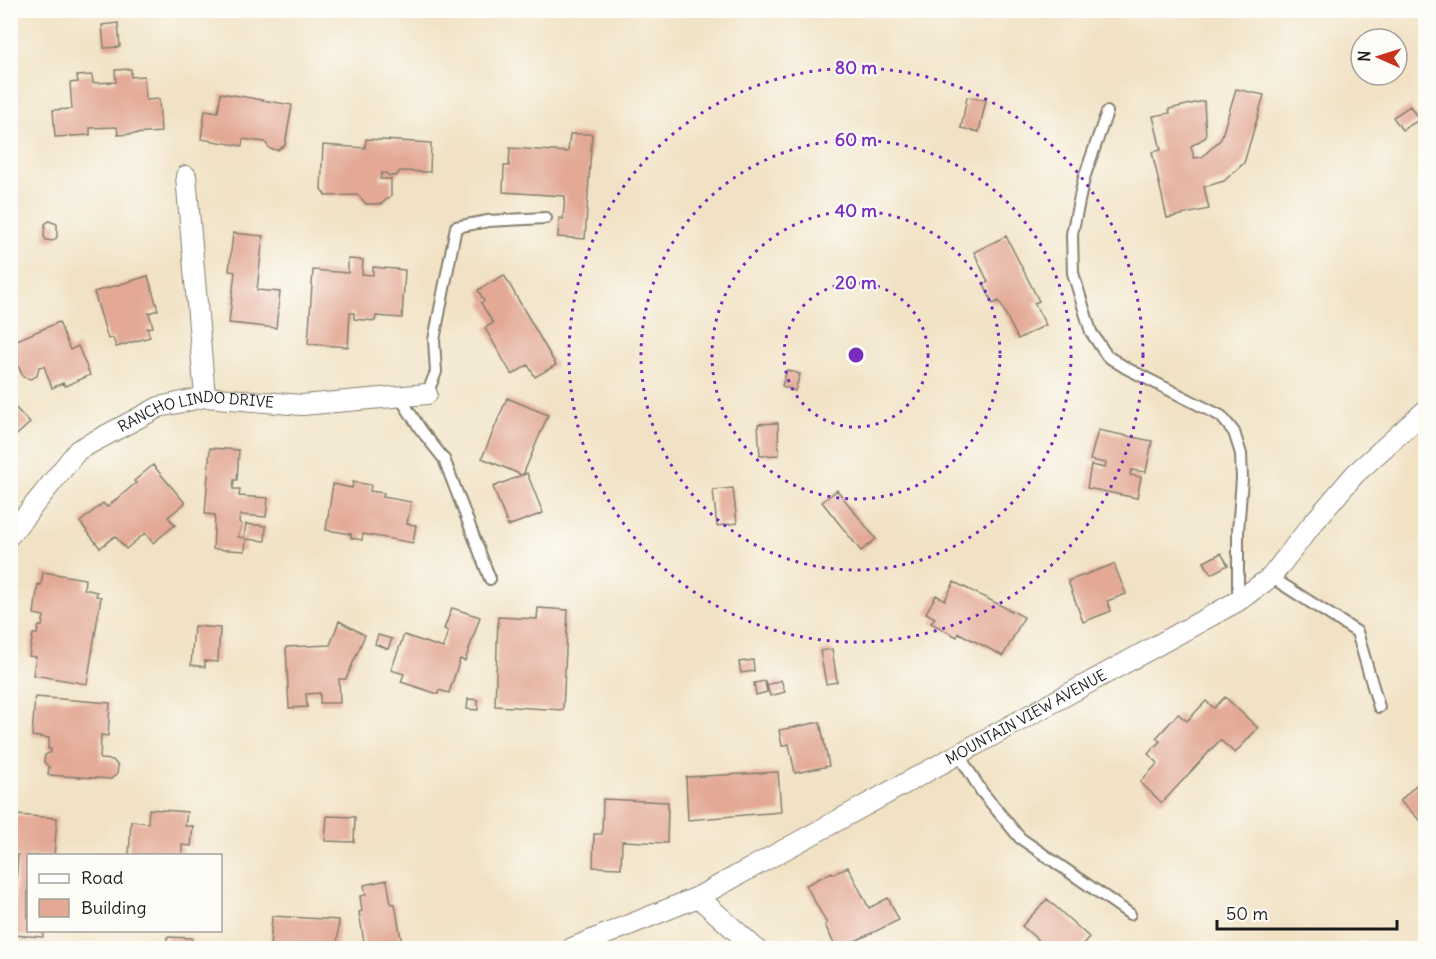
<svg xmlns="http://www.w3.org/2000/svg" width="1436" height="959" font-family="Delius,sans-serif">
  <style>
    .building { fill: #e3a995 }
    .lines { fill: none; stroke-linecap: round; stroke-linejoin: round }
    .lane-casing { stroke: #867f70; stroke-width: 14 }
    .street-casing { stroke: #867f70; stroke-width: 22 }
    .lane { stroke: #fff; stroke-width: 10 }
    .street { stroke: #fff; stroke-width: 20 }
    .ring { fill: none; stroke: #7b2cbf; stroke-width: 3; stroke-dasharray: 3 6 }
    .labels { text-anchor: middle; stroke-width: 4.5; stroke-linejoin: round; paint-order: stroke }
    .street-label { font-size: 15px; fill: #1c1c1c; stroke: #fdfcf7 }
    .centre { fill: #7b2cbf; stroke: #fdfcf7; stroke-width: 3 }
    .ring-label { font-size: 18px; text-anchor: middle; font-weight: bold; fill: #7b2cbf; stroke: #fdfcf7; stroke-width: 4.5; stroke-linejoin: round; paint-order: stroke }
  </style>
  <rect width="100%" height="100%" fill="#fdfcf7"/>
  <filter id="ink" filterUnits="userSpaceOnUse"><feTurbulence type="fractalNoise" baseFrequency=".0167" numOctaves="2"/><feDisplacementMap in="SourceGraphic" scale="12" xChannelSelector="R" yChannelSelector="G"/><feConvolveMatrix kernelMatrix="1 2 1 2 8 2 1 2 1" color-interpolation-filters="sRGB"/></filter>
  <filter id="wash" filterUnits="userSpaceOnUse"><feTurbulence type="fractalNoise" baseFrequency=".008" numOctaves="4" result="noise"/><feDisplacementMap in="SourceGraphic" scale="24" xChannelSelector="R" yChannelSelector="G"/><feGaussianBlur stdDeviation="1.35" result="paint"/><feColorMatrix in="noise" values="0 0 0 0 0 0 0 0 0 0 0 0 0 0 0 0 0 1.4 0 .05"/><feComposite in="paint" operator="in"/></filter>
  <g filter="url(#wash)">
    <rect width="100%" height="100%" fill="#f1e2c5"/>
    <g id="blocks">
      <!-- building -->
      <path class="building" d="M118,23L120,47L104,48L102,25Z
        M131,69V77L144,76L146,100L159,99L161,132L118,135L117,127L90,128V135L55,137L53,110L72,109L70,83L78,82L77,76L92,75L93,83L116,82L115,70Z
        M1236,89L1264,95L1244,163L1224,181L1204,187L1209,209L1167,218L1152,152L1161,150L1153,116L1170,113L1169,109L1204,101L1206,137L1191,146L1194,158L1202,157L1221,139Z
        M221,93L292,105L285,145L278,150L270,149L265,142L243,139L242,146L201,139L205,110L218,112Z
        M967,97L986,100L979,132L961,128Z
        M1410,106L1419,120L1402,130L1393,117Z
        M570,134H592L585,239L558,237L559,218L563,219L565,196L503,192L504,166H509L510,148L568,152Z
        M366,139L431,143L430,172L400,171L396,176H389L386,173H382L380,179H391V196L381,204H366L358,195L326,196L321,189L323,145L365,148Z
        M49,221L57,224V237L53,241L46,240L44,236L45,224Z
        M233,233L263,236L257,290L280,292L276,328L229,323L235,272L229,271Z
        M1006,236L1039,301L1034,303L1046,325L1018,339L999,301L993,304L984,284L988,282L974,252Z
        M348,259L363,260L362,274L373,275V267L405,270L402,318L376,316L375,321L354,319V313H350L348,347L308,344L313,270L348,273Z
        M504,275L556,365L535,377L528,365L512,375L485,328L493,323L481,303L484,301L478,290Z
        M148,276L158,310L149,313L153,327L147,328L150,337L116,347L113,338L108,339L94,292Z
        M59,322L70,350L78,346L90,375L65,386L63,383L52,388L44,366L39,367L37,376L30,379L23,377L10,347V343Z
        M787,370L800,374L795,391L782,386Z
        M507,398L548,415L523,475L527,473L543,513L508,526L493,487L522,475L482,458Z
        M10,402L30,423L10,441Z
        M778,423L779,455L760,456L758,424Z
        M1098,430L1152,441L1146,472L1131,470L1130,475L1141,477L1137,498L1087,488L1091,465L1105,468L1106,463L1090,460Z
        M210,448L239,450L237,480H234L233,489H240L239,496L268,498L266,517L240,515L239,522L242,525L238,537L244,538L246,524L266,526L265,541L246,539L245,551L213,549L215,515L205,514Z
        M153,465L185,503L168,517L175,525L153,543L145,533L126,549L115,536L100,548L80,522L103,503L107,507L136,483L134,481Z
        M353,482L371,485L370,491L384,493L383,497L411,502L407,524L416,525L413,543L363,534L362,540L351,538V534L326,530L333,484L352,488Z
        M733,488L737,523L717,526L713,490Z
        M837,490L876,539L861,551L822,502Z
        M1221,553L1228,565L1211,574L1204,562Z
        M1114,564L1126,594L1107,601L1111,611L1083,622L1068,581Z
        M43,572L85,579L84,589L97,592L96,596L101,597L87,684L33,675L36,657L29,656L33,634H37L39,626H42L44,616L34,614L38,584L41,585Z
        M954,582L1024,617L1003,656L959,633L957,637L931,623L935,618L926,613L936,595L945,600Z
        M452,608L480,617L465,661L460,659L449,693L439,690L438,694L401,682L404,674L391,670L404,635L443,648L448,631L444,629Z
        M538,608L568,610L563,710L495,706L498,617L537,619Z
        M339,621L365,635L346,679H339L340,703H320V693L306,694L307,707L289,708L286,647L330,645Z
        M194,626L220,628L218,662L205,661V667L191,665Z
        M378,635L392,639L388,649L375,644Z
        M832,649L837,682L826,684L820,651Z
        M753,660L754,671L741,673L739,662Z
        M781,680L785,692L770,696L767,685Z
        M765,681L767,692L756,695L754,683Z
        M35,697L110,703L108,736L101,735L100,759L113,760L118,766L117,774L111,779L48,775L49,767L44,762L45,755L51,752V749H48L49,738L32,736Z
        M1225,697L1258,728L1235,753L1220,740L1162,803L1140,782L1158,763L1148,754L1160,741L1156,738L1178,714L1187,721L1206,701L1214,708Z
        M468,699L478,700V710L467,709Z
        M820,722L829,766L795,773L789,744L782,746L779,730Z
        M778,772L781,812L688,820L686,777Z
        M1426,775V826L1400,801Z
        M603,799L668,802L667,843L622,841L621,868L593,867L594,834H602Z
        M149,809L187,812L185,826H193L191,846L182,845V856H129L131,821L148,823Z
        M16,815L57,818L54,856H28V930H44L43,937L12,935L18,855L13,854Z
        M327,816L355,817L354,842L325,841Z
        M848,867L869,908L888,898L899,920L841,948H836L825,925L827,924L806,885L832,872L833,874Z
        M387,880L391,904H395L402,944L397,945L398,948H365L359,912L362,911L360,896L366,895L364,885Z
        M1047,899L1089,937L1079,948H1047L1022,926Z
        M272,916L339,920L337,948H270Z
        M167,937L192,938V948H166Z"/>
    </g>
  </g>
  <g filter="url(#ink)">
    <use href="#blocks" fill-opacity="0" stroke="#867f70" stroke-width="1.5"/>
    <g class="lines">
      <!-- lane casing -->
      <g class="lane-casing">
        <path id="lane" d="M1107,112L1084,178L1072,234L1073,273L1091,332L1107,356L1126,368L1221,416L1234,432L1241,454L1242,479L1238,531V601
          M427,394L436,372L434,340L456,227L488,221L546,218
          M399,396L421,430L444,459L490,579
          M1271,577L1357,632L1379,707
          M959,755L982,792L1020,838L1130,914"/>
      </g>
      <!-- street casing -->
      <g class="street-casing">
        <g id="street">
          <path d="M186,176L205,397"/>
          <path id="s1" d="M10,535L78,450L159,407L205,397L302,405L427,394"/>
          <path d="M698,897L755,948"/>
          <path id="s2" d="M572,948L698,897L1238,601L1271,577L1309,528L1355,474L1426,410"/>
        </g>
      </g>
      <!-- lane -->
      <use href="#lane" class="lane"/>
      <!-- street -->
      <use href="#street" class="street"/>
    </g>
  </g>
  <!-- distance rings -->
  <g class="ring">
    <circle cx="856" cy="355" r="72"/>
    <circle cx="856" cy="355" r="144"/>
    <circle cx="856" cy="355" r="215"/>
    <circle cx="856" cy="355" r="287"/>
  </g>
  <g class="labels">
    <!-- street labels -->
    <g class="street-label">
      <text dy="5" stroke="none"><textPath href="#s1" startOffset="236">RANCHO LINDO DRIVE</textPath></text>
      <text dy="5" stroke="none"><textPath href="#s2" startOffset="510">MOUNTAIN VIEW AVENUE</textPath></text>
    </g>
  </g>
  <circle cx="856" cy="355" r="9" class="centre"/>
  <g class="ring-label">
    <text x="856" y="74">80 m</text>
    <text x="856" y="146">60 m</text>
    <text x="856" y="217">40 m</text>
    <text x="856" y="289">20 m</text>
  </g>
  <!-- margin -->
  <rect width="1436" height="959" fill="none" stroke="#fdfcf7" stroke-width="36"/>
  <!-- legend -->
  <rect x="27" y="854" width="195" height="78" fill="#fdfcf7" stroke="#a3a29f" stroke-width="1.5"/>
  <rect x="39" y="874" width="30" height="9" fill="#ffffff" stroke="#a3a29f" stroke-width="1.5"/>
  <text x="81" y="884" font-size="18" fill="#1c1c1c">Road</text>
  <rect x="39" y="899" width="30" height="18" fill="#e3a995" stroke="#a3a29f" stroke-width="1.5"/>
  <text x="81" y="914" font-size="18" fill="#1c1c1c">Building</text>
  <!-- north arrow -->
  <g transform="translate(1379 57) rotate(273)"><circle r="28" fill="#fdfcf7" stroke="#a3a29f" stroke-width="1.5"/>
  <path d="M0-4.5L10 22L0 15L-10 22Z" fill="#c8321e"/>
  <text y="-9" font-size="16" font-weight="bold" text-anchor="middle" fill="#1c1c1c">N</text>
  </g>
  <!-- scale -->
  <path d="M1217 920v9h180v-9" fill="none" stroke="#1c1c1c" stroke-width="3"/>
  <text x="1226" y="920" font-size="18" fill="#1c1c1c" stroke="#fdfcf7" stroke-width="4.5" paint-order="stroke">50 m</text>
</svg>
